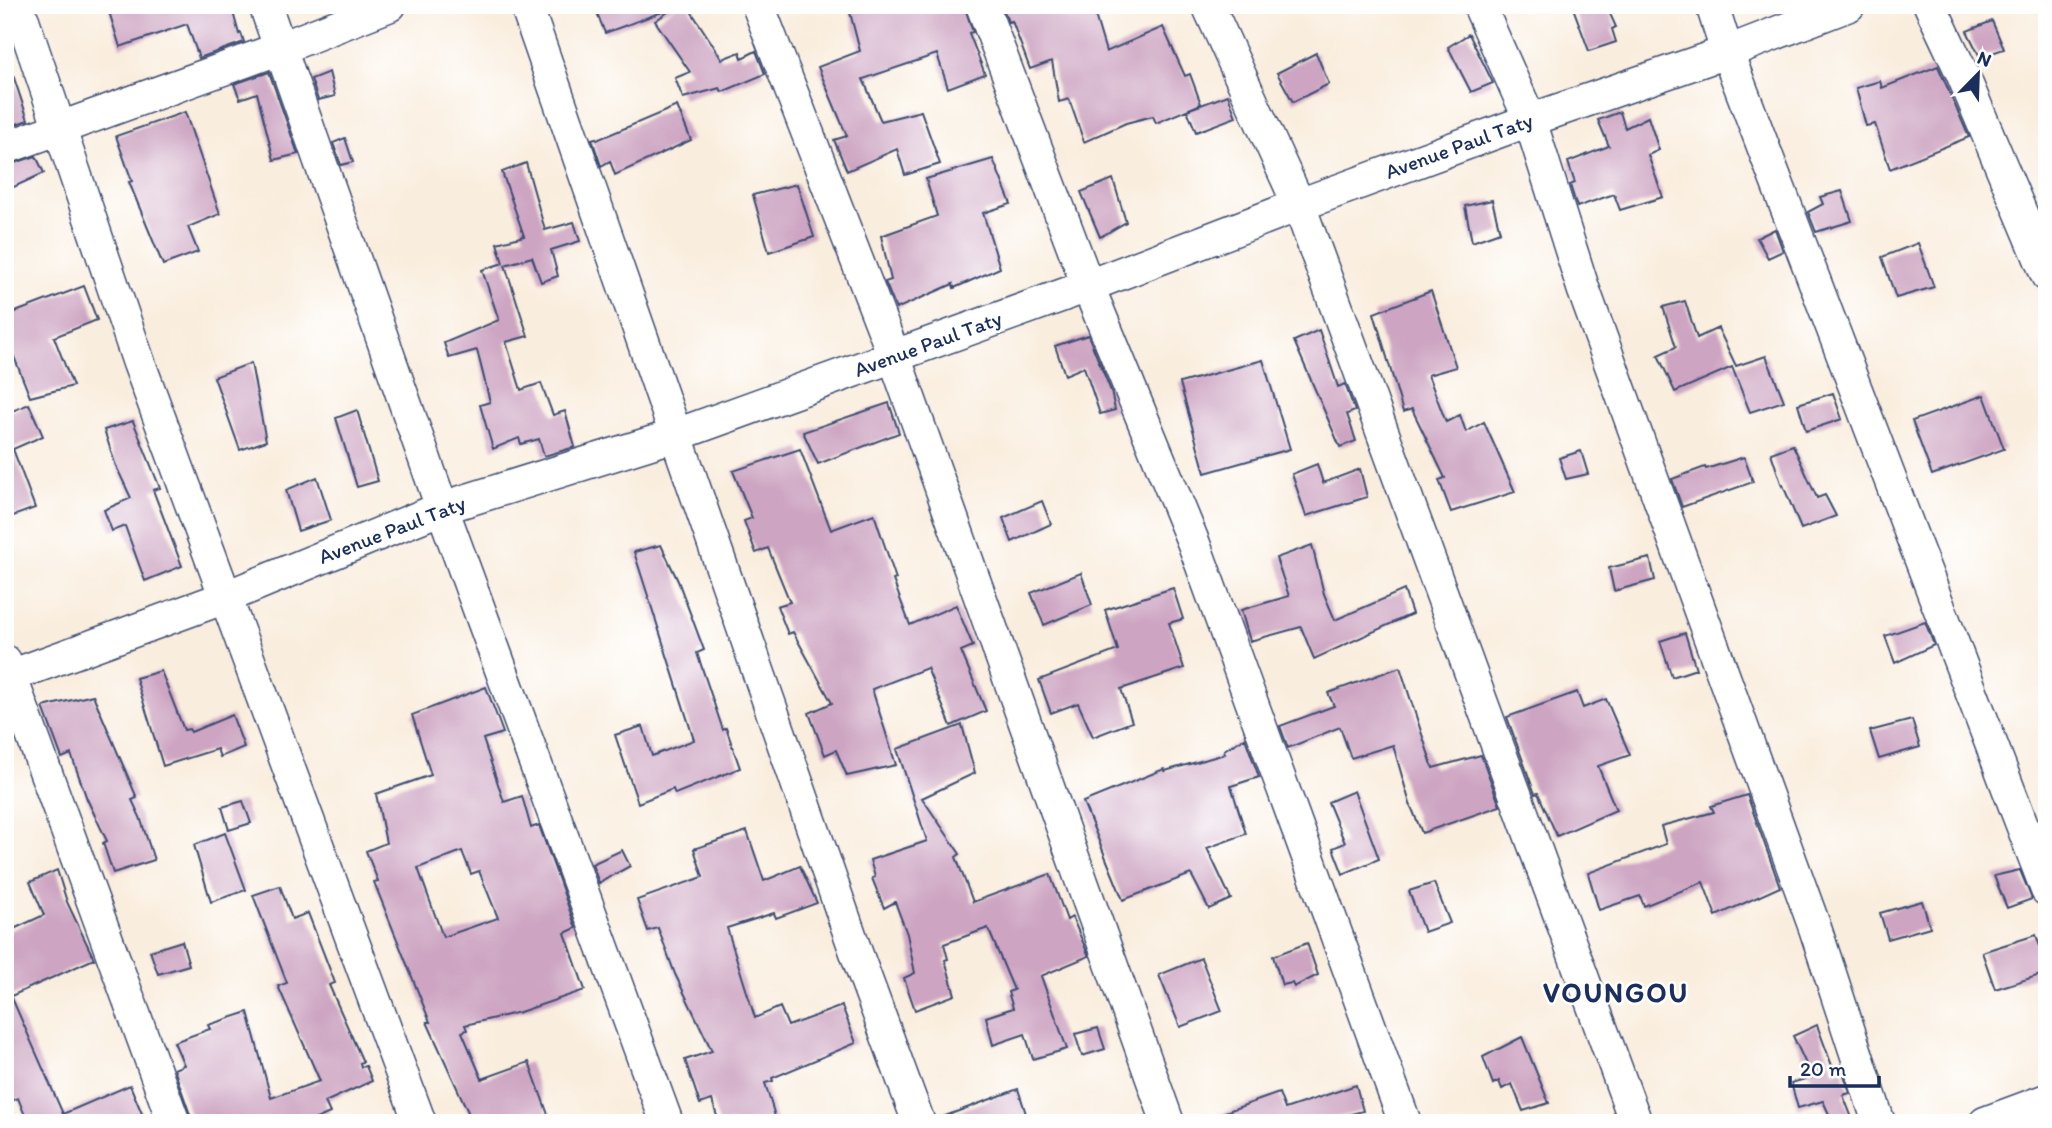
<svg xmlns="http://www.w3.org/2000/svg" width="2052" height="1128" font-family="Itim,sans-serif">
  <style>
    .building { fill: #cda5c2; fill-rule: evenodd }
    .lines { fill: none; stroke-linecap: round; stroke-linejoin: round }
    .minor-casing { stroke: #3c4c71; stroke-width: 35 }
    .minor { stroke: #fff; stroke-width: 32 }
    .labels { text-anchor: middle; stroke-width: 5; stroke-linejoin: round; paint-order: stroke }
    .street-label { font-size: 21px; fill: #1b2f5e; stroke: #fff }
    .district-label { font-size: 28px; font-weight: bold; letter-spacing: 2px; fill: #1b2f5e; stroke: #fff }
  </style>
  <rect width="100%" height="100%" fill="#fff"/>
  <filter id="ink" filterUnits="userSpaceOnUse"><feTurbulence type="fractalNoise" baseFrequency=".0143" numOctaves="2"/><feDisplacementMap in="SourceGraphic" scale="14" xChannelSelector="R" yChannelSelector="G"/><feConvolveMatrix kernelMatrix="1 2 1 2 8 2 1 2 1" color-interpolation-filters="sRGB"/></filter>
  <filter id="wash" filterUnits="userSpaceOnUse"><feTurbulence type="fractalNoise" baseFrequency=".00686" numOctaves="4" result="noise"/><feDisplacementMap in="SourceGraphic" scale="28" xChannelSelector="R" yChannelSelector="G"/><feGaussianBlur stdDeviation="1.57" result="paint"/><feColorMatrix in="noise" values="0 0 0 0 0 0 0 0 0 0 0 0 0 0 0 0 0 1.4 0 .05"/><feComposite in="paint" operator="in"/></filter>
  <g filter="url(#wash)">
    <rect width="100%" height="100%" fill="#f9eddd"/>
    <g id="blocks">
      <!-- building -->
      <path class="building" d="M107,5H231L239,34L241,33L244,42L199,58L187,24L120,47Z
        M594,5H673V8L605,33Z
        M678,5H687L722,59L740,52L742,58L756,51L765,74L722,92L720,88L683,98L675,78L690,72L655,21Z
        M848,5H964L973,32L969,33L985,74L948,88L937,54L863,79L881,121L921,111L940,164L905,175L897,149L847,171L834,140L847,136L818,67L860,51Z
        M1002,5H1092L1106,52L1163,27L1185,76L1190,74L1201,104L1156,123L1153,116L1126,123L1084,142L1069,99L1059,102L1052,61L1030,69L1012,21L1008,22Z
        M1572,5H1606L1616,27L1612,29L1616,42L1589,51Z
        M1992,21L2004,49L1980,57L1967,31Z
        M1469,34L1493,83L1471,92L1448,47Z
        M1316,53L1329,84L1293,102L1277,73Z
        M10,66L28,120L5,128V67Z
        M1938,66L1969,137L1890,169L1875,124L1866,126L1856,88L1880,81L1882,88Z
        M269,72L298,154L274,160L257,93L240,99L234,84Z
        M329,72L335,96L318,100L311,79Z
        M1228,95L1236,117L1196,132L1187,110Z
        M677,106L691,140L615,175L610,161L601,166L592,139L596,138L597,140Z
        M185,112L220,214L188,227L198,252L163,265L129,182L132,181L116,136Z
        M1620,112L1625,128L1648,117L1659,150L1648,155L1663,197L1620,210L1614,194L1577,207L1570,185L1575,183L1568,162L1609,146L1598,120Z
        M345,138L353,162L341,165L333,143Z
        M36,156L44,173L5,191V166Z
        M993,159L1011,204L983,213L1000,268L954,288L953,284L896,309L885,282L891,280L881,236L937,216L926,179Z
        M526,163L545,230L574,222L580,241L551,250L558,276L541,282L532,257L505,265L528,336L506,342L521,390L541,383L553,415L565,411L575,447L544,456L539,439L521,444L519,438L493,449L480,405L490,402L477,350L449,358L444,343L499,320L482,270L503,263L497,243L524,236L502,172Z
        M1113,179L1126,222L1100,237L1081,192Z
        M797,184L814,237L769,252L753,195Z
        M1842,191L1852,221L1816,232L1808,212L1823,204L1820,197Z
        M1492,200L1500,232L1472,242L1465,206Z
        M1775,229L1783,251L1768,258L1757,238Z
        M1918,243L1934,287L1896,298L1882,257Z
        M84,286L97,320L54,337L73,386L30,397L11,349L5,351V316Z
        M1431,291L1456,367L1428,375L1446,422L1460,415L1466,432L1484,422L1515,492L1451,512L1439,480L1445,478L1412,409L1403,412L1374,313Z
        M1685,301L1697,338L1718,328L1736,366L1766,356L1784,401L1750,412L1732,367L1675,392L1658,355L1676,347L1663,307Z
        M1319,330L1338,387L1345,384L1355,411L1347,414L1356,441L1340,447L1294,341Z
        M1088,335L1111,391L1115,410L1100,414L1084,367L1065,375L1055,346Z
        M1263,360L1290,449L1205,473L1180,383Z
        M251,363L266,441L240,450L214,377Z
        M1833,393L1842,419L1806,431L1798,404Z
        M1984,395L2004,449L1932,475L1912,421Z
        M889,403L899,433L818,464L803,432Z
        M29,404L43,436L13,449L35,508L5,519V414Z
        M357,410L378,481L357,487L336,418Z
        M133,421L160,488L153,490L182,566L145,581L125,526L112,531L104,510L131,498L116,466L104,430Z
        M1793,445L1817,498L1825,495L1836,516L1801,529L1783,485L1782,486L1771,453Z
        M800,449L831,530L874,514L896,579L893,580L910,625L956,605L973,646L961,651L986,711L951,726L927,668L872,689L896,765L847,776L836,750L825,755L809,713L832,703L793,632L788,634L777,606L790,602L768,548L756,553L744,521L752,518L733,471Z
        M1581,451L1588,474L1566,479L1559,458Z
        M1744,457L1753,482L1682,507L1672,479L1705,467L1706,469Z
        M1317,464L1323,483L1360,469L1367,497L1306,516L1292,474Z
        M317,477L331,520L298,531L286,490Z
        M1042,501L1051,524L1012,542L1003,518Z
        M661,545L678,581L704,650L697,653L723,730L726,728L740,768L675,794L673,789L638,803L615,735L643,726L652,756L694,740L634,552Z
        M1312,545L1324,594L1335,620L1404,590L1412,614L1314,659L1301,627L1250,641L1241,610L1289,596L1276,558Z
        M1650,558L1655,580L1614,591L1609,568Z
        M1081,573L1092,605L1044,625L1031,593Z
        M1173,588L1183,619L1169,623L1184,668L1121,689L1132,722L1093,737L1078,703L1051,713L1039,680L1118,650L1105,610Z
        M1925,622L1934,645L1895,663L1885,636Z
        M1685,633L1696,669L1672,677L1660,641Z
        M1400,667L1433,768L1481,755L1500,806L1422,833L1410,804L1393,745L1351,758L1340,727L1288,748L1280,726L1334,706L1328,693Z
        M161,671L184,730L189,729L191,732L232,715L244,747L220,757L217,749L163,766L136,678Z
        M486,687L503,733L483,739L504,802L522,796L531,828L539,825L576,928L565,933L585,990L520,1012L465,1025L467,1030L462,1032L482,1079L529,1062L551,1123H473L427,1022H430L374,882L378,881L366,851L386,843L376,794L431,775L412,715ZM462,851L471,874L479,871L498,918L443,937L418,868Z
        M1577,692L1583,708L1606,699L1630,755L1598,766L1616,810L1557,836L1538,793L1535,794L1507,717Z
        M93,695L137,798L132,800L140,817L154,860L113,873L103,843L107,841L87,799L71,754L62,758L43,707Z
        M1912,720L1920,747L1879,759L1870,731Z
        M962,725L975,773L922,798L960,854L956,857L973,902L1050,874L1067,920L1072,917L1089,956L1041,976L1067,1049L1033,1059L1025,1034L993,1045L986,1017L1013,1008L1008,992L1014,990L988,928L944,944L948,959L945,960L955,995L915,1010L904,978L915,973L907,934L895,902L884,908L872,878L875,877L870,860L927,841L897,749Z
        M1245,738L1259,777L1231,786L1246,834L1207,848L1231,899L1209,909L1191,874L1123,900L1083,802L1164,769L1165,771L1225,754L1224,750Z
        M1354,791L1379,859L1343,874L1333,848L1345,843L1328,802Z
        M1747,795L1780,887L1716,916L1703,882L1644,906L1640,896L1599,910L1588,873L1666,844L1661,826L1714,812L1711,806Z
        M243,801L251,823L229,830L222,807Z
        M747,831L764,881L800,866L817,903L776,918L774,913L727,928L755,1018L780,1007L788,1026L842,1006L856,1043L772,1078L773,1081L765,1083L777,1123H719L712,1100L700,1104L685,1060L712,1051L675,974L658,928L648,931L637,900L703,877L694,849Z
        M225,833L246,890L211,902L194,845Z
        M622,850L630,866L599,883L592,864Z
        M57,870L67,902L94,959L11,996L63,1114L130,1085L146,1123H28L18,1098L5,1104V933L44,915L30,882Z
        M2020,870L2032,899L2007,908L1994,876Z
        M1434,883L1450,923L1424,932L1409,891Z
        M280,886L292,919L308,913L335,983L329,985L363,1062L360,1063L361,1067L366,1066L372,1081L325,1102L330,1113L307,1123H193L174,1069L184,1065L174,1042L210,1029L208,1025L248,1012L271,1098L320,1081L278,986L287,983L253,895Z
        M1922,901L1930,927L1888,939L1880,913Z
        M2036,935L2047,966V973L1995,989L1982,952Z
        M182,941L189,965L158,974L150,951Z
        M1307,943L1318,975L1294,987L1292,983L1282,985L1273,956Z
        M1201,958L1222,1011L1180,1027L1159,975Z
        M1817,1025L1834,1071L1842,1069L1850,1093L1843,1095L1854,1123H1833L1823,1101L1798,1108L1791,1083L1812,1077L1793,1036Z
        M1098,1028L1105,1049L1082,1056L1075,1034Z
        M1522,1037L1549,1103L1523,1111L1512,1084L1502,1089L1499,1081L1493,1084L1483,1057Z
        M1356,1085L1363,1111L1316,1123H1205V1119L1279,1093L1285,1109Z
        M1018,1089L1029,1123H937V1119Z"/>
    </g>
  </g>
  <g filter="url(#ink)">
    <use href="#blocks" fill-opacity="0" stroke="#3c4c71" stroke-width="2"/>
    <g class="lines">
      <!-- minor casing -->
      <g class="minor-casing">
        <path id="minor" d="M265,5L442,508L667,1123
          M526,5L857,955L919,1123
          M758,5L894,356L1168,1123
          M982,5L1088,286L1194,544L1405,1123
          M1208,5L1299,205L1636,1123
          M1479,5L1530,120L1583,288L1815,928L1879,1123
          M1712,5L1727,52L2047,890
          M1930,5L1962,73L2047,275
          M23,20L139,363L420,1123
          M5,148L281,48L390,5
          M5,661L174,1123
          M5,678L226,597L442,508L676,435L1088,286L1299,205L1530,120L1727,52L1849,5
          M1985,1123L2047,1100"/>
      </g>
      <!-- minor -->
      <use href="#minor" class="minor"/>
    </g>
  </g>
  <g class="labels">
    <!-- street labels -->
    <g class="street-label">
      <text transform="translate(1459 146) rotate(-20)" y="7">Avenue Paul Taty</text>
      <text transform="translate(928 344) rotate(-20)" y="7">Avenue Paul Taty</text>
      <text transform="translate(392 530) rotate(-21)" y="7">Avenue Paul Taty</text>
    </g>
    <!-- district labels -->
    <g class="district-label">
      <text x="1616" y="1002">VOUNGOU</text>
    </g>
  </g>
  <!-- margin -->
  <rect width="2052" height="1128" fill="none" stroke="#fff" stroke-width="28"/>
  <!-- north arrow -->
  <g transform="translate(1978 74) rotate(23)" stroke="#ffffff" stroke-width="5" paint-order="stroke">
  <path d="M0-5L12 26L0 18L-12 26Z" fill="#1b2f5e"/>
  <text y="-10" font-size="19" font-weight="bold" text-anchor="middle" fill="#1b2f5e">N</text>
  </g>
  <!-- scale -->
  <path d="M1790 1076v10h89v-10" fill="none" stroke="#1b2f5e" stroke-width="3.5"/>
  <text x="1800" y="1076" font-size="21" fill="#1b2f5e" stroke="#ffffff" stroke-width="5" paint-order="stroke">20 m</text>
</svg>
